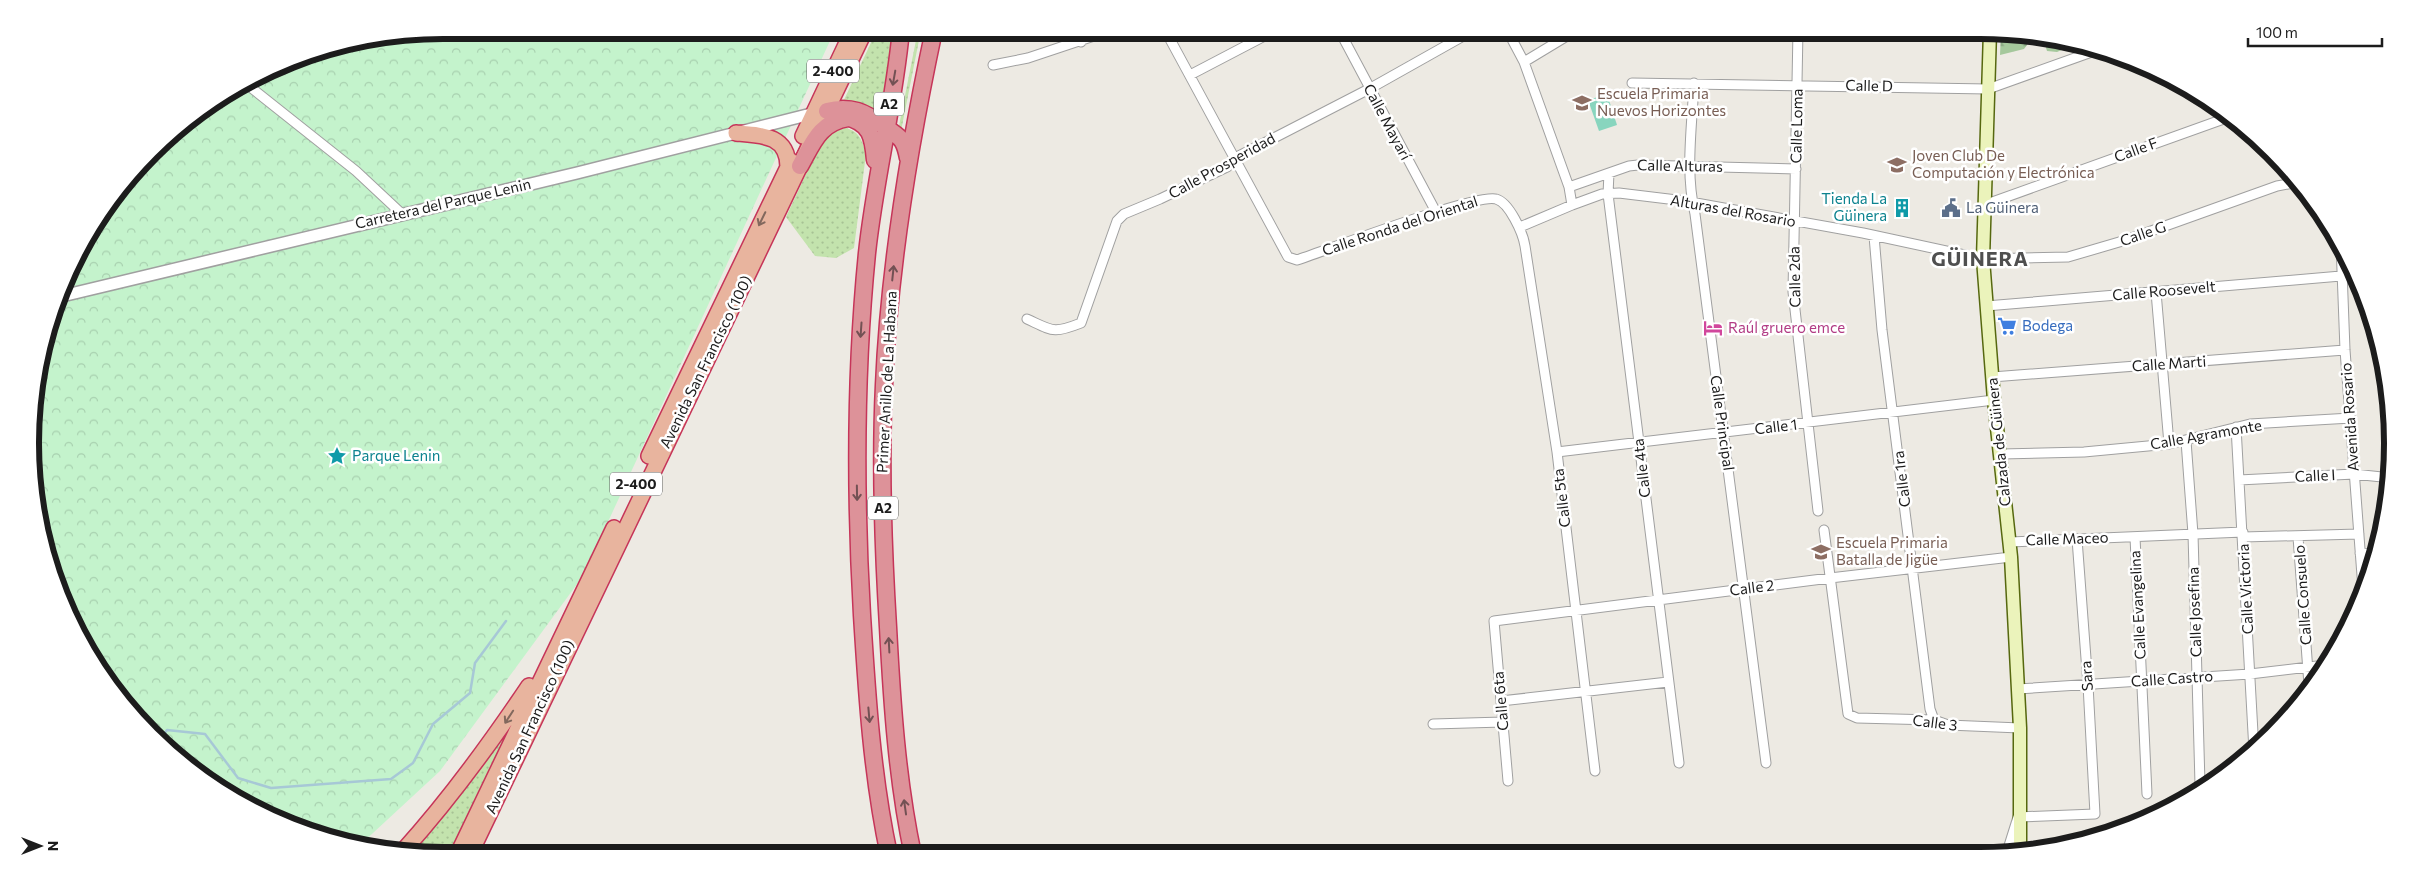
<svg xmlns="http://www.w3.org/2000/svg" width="2423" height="886" font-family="Commissioner,sans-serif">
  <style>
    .grass { fill: url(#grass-dots) }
    .forest { fill: url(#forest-firs) }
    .park { fill: url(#park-crowns) }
    .pitch { fill: #88d5be }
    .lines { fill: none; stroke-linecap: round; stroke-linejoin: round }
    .stream { stroke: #a7c8d6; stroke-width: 2.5 }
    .minor-casing { stroke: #a0a0a0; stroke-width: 11 }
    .tertiary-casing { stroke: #a0a0a0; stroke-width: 14 }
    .secondary-casing { stroke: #56680f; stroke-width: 15 }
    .trunk-casing { stroke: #c63559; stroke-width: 18 }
    .motorway-casing { stroke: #c63559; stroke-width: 19 }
    .minor { stroke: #fff; stroke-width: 9 }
    .tertiary { stroke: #fff; stroke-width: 11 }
    .secondary { stroke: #ebf3bb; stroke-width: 12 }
    .trunk { stroke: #e8b49e; stroke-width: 15 }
    .motorway { stroke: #dd9299; stroke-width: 16 }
    .oneway { stroke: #735154 }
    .oneway2 { stroke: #82685d }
    .labels { text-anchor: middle; stroke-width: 5; stroke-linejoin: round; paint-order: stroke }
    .shield { fill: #fff; stroke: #606060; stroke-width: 1 }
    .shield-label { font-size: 14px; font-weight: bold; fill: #1c1c1c }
    .street-label { font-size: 15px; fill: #1c1c1c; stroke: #fff }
    .education-label { font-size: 15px; fill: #785e54; stroke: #fff; text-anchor: start }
    .culture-label { font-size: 15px; fill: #0d838f; stroke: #fff; text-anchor: end }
    .service-label { font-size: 15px; fill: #4e5e75; stroke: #fff; text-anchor: start }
    .shop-label { font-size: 15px; fill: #366cbe; stroke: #fff; text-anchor: start }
    .hotel-label { font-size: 15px; fill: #b23c85; stroke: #fff; text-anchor: start }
    .district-label { font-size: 20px; font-weight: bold; letter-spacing: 1px; fill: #4f4f4f; stroke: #fff }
    .rim { fill: none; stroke: #1c1c1c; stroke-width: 6 }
  </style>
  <defs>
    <pattern id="grass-dots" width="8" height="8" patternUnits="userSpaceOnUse" patternTransform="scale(1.25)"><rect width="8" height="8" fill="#c3e3ad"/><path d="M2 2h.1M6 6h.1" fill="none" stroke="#a7c294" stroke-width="1.8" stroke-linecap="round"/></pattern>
    <pattern id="forest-firs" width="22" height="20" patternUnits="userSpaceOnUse" patternTransform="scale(1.25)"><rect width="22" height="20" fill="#a5c89c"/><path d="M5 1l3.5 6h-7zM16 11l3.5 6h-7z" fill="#8dab86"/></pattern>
    <pattern id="park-crowns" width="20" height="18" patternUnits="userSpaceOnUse" patternTransform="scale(1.25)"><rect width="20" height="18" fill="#c4f3cc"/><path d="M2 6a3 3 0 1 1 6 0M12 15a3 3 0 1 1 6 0" fill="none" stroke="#a8d0af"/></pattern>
  </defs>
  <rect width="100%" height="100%" fill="#edeae3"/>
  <!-- grass -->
  <path class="grass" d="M877,30H895L879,115L842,104Z
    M918,30H921L901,131H898Z
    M843,127C859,131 862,139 866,154L854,248L836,258L815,256L786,217L819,146L830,133Z
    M522,703L450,856L406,851Z"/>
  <!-- forest -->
  <path class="forest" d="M2001,33L2033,37L2024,49L2000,55Z
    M2043,38L2078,43L2057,52L2047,51Z"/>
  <!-- park -->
  <path class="park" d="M443,30H835L583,576L440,771L360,845L336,842L261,814L192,771L99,672L62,601L38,524L34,389L52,310L85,237L171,132L237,85L310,52Z"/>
  <!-- pitch -->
  <path class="pitch" d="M1607,94L1617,125L1599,131L1588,100Z"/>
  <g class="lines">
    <!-- stream -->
    <path class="stream" d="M161,738L167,730L205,734L238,778L271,788L391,779L413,763L433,724L470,693L475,663L506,621"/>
    <!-- minor casing -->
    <g class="minor-casing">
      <path id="minor" d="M1075,30L1081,42
        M1165,30L1288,257L1297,260C1327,250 1477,193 1496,199C1509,202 1523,233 1525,246L1557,452L1595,771
        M1339,30L1436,212
        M1507,30L1524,62L1569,187L1572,205
        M1798,30L1793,292L1818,511
        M1524,62L1577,30
        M993,65L1028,58L1112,30
        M1190,75L1276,30
        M244,82L356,171L402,214
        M1632,83L1988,89L2100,49
        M1694,83C1692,127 1685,172 1695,214L1766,763
        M1609,173L1608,194L1679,763
        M1569,187L1629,166L1638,165L1796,169
        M1984,205L2232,116
        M1520,227L1572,205L1602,194L1619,193L1685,201L1863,233L1983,259L2068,257L2126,240L2277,186L2299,182
        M1874,236L1882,330L1930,709L1934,720
        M2341,244L2345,350L2363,589
        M2156,292L2169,444
        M1986,306L2341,276
        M1027,319C1053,331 1053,334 1081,323L1117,221L1124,214L1160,199L1227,167L1235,158L1369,89L1474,30
        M1992,377L2345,350
        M2236,427L2254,751
        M2186,441L2193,534L2200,784
        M1557,452L1994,400
        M2001,454L2084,452L2169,444L2250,424L2351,418
        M2239,480L2354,474L2391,478
        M1824,530L1848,714L1857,718L1934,720L1948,725L2020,728
        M2135,537L2147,794
        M2243,537L2359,534
        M2298,537L2309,685
        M2010,542L2243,532
        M2360,553L2377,554
        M2018,689L2250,674L2325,665
        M1501,701L1668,682
        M1433,724L1503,722
        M1508,781L1494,621L1830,578L2011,557
        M2007,852L2018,817L2095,814L2088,685L2077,539"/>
    </g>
    <!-- tertiary casing -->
    <g class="tertiary-casing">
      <path id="tertiary" d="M58,297L577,173L819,112"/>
    </g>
    <!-- secondary casing -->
    <g class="secondary-casing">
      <path id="secondary" d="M1990,31L1983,259L1994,400L2011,557L2020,728V852"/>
    </g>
    <!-- trunk casing -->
    <g class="trunk-casing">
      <path id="trunk" d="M736,133C762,135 788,135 788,167
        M803,136L853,30
        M649,456L791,161
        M403,851C450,799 490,744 529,686
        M457,856L614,528
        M469,856L865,30"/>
    </g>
    <!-- motorway casing -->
    <g class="motorway-casing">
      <path id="motorway" d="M827,111C851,105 865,112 884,126C900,138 904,137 908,158
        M846,117C871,123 873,137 875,160
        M800,166C813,143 819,123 848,118
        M889,855C872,776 867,695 862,615C855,494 855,373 867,253C875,178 894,105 901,30
        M913,855C897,780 892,703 888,627C883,546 880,466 884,385C889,266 909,147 934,30"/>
    </g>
    <!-- minor -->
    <use href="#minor" class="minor"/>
    <!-- tertiary -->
    <use href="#tertiary" class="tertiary"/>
    <!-- secondary -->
    <use href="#secondary" class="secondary"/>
    <!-- trunk -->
    <use href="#trunk" class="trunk"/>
    <!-- motorway -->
    <use href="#motorway" class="motorway"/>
  </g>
  <!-- one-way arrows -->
  <defs><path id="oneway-shaft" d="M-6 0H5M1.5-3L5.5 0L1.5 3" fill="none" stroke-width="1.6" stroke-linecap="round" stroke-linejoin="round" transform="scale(1.25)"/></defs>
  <g class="oneway">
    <use href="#oneway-shaft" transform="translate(894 78) rotate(100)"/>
    <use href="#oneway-shaft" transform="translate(893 273) rotate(-84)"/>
    <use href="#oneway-shaft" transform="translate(861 330) rotate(94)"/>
    <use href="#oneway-shaft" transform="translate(857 493) rotate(89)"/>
    <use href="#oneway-shaft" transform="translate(889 645) rotate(-93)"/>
    <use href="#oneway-shaft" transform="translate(869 715) rotate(85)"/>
    <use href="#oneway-shaft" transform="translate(905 807) rotate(-98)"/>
  </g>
  <g class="oneway2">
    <use href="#oneway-shaft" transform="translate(762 219) rotate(116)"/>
    <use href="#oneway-shaft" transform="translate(509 717) rotate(123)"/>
  </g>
  <!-- icons -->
  <defs>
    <g id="school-bare" transform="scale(1.5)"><path d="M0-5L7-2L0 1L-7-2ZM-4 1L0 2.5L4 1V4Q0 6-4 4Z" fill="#8d6e63" stroke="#fff" stroke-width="2.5" paint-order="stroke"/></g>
    <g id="building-bare" transform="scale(1.5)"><path d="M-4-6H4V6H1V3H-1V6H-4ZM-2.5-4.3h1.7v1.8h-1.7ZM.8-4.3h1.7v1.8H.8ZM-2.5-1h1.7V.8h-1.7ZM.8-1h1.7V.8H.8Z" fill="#0f9aa8" stroke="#fff" stroke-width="2.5" paint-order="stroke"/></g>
    <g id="civic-bare" transform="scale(1.5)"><path d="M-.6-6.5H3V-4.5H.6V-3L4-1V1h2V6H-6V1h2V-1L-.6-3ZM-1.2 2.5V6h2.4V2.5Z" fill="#5c6f8a" stroke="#fff" stroke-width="2.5" paint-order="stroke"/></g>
    <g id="supermarket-bare" transform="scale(1.5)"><path d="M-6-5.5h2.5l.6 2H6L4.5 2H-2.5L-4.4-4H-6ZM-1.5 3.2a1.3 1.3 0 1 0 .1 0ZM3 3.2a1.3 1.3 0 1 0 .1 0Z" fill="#3f7fe0" stroke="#fff" stroke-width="2.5" paint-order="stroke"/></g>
    <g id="hotel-bare" transform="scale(1.5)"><path d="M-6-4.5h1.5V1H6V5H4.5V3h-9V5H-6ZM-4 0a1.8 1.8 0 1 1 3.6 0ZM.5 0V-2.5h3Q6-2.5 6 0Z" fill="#d1479c" stroke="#fff" stroke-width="2.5" paint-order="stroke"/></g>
    <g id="sight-bare" transform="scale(1.5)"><path d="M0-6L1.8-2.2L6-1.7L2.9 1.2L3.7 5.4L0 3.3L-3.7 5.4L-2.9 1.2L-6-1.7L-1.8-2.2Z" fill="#0f9aa8" stroke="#fff" stroke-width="2.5" paint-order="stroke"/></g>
  </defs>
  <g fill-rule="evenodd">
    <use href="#school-bare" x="1582" y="103"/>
    <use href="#school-bare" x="1897" y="165"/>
    <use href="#building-bare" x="1902" y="208"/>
    <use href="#civic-bare" x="1951" y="208"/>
    <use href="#supermarket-bare" x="2007" y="326"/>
    <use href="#hotel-bare" x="1713" y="328"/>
    <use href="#sight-bare" x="337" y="456"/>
    <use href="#school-bare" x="1821" y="552"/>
  </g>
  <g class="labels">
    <!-- shield labels -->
    <g class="shield">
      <rect x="807" y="59.5" width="52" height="23" rx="4"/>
      <rect x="874" y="92.5" width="30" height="23" rx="4"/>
      <rect x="610" y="472.5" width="52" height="23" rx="4"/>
      <rect x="868" y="496.5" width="30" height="23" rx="4"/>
    </g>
    <g class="shield-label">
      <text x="833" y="76">2-400</text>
      <text x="889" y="109">A2</text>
      <text x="636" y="489">2-400</text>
      <text x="883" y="513">A2</text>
    </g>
    <!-- street labels -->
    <g class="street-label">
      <text transform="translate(1869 86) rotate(1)" y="5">Calle D</text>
      <text transform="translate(1387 122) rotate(62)" y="5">Calle Mayarí</text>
      <text transform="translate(1797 126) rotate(-89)" y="5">Calle Loma</text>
      <text transform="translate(2136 150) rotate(-20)" y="5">Calle F</text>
      <text transform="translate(1222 166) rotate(-29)" y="5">Calle Prosperidad</text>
      <text transform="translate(1680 166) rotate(1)" y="5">Calle Alturas</text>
      <text transform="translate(443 204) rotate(-13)" y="5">Carretera del Parque Lenin</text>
      <text transform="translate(1733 211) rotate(10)" y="5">Alturas del Rosario</text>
      <text transform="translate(1400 226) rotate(-18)" y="5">Calle Ronda del Oriental</text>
      <text transform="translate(2143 234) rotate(-19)" y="5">Calle G</text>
      <text transform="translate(1795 277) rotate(-91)" y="5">Calle 2da</text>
      <text transform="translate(2164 291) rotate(-5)" y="5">Calle Roosevelt</text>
      <text transform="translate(706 362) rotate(-64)" y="5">Avenida San Francisco (100)</text>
      <text transform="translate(2169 364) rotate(-4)" y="5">Calle Marti</text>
      <text transform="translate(887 382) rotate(-87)" y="5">Primer Anillo de La Habana</text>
      <text transform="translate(2350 417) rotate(-94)" y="5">Avenida Rosario</text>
      <text transform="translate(1722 423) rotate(82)" y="5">Calle Principal</text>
      <text transform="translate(1776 427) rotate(-7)" y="5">Calle 1</text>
      <text transform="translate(2206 435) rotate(-10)" y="5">Calle Agramonte</text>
      <text transform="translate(1999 442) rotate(-96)" y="5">Calzada de Güinera</text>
      <text transform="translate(1642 468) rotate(-97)" y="5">Calle 4ta</text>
      <text transform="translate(2315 476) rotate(-3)" y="5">Calle I</text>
      <text transform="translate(1902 479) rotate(-97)" y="5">Calle 1ra</text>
      <text transform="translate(1562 498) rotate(-97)" y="5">Calle 5ta</text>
      <text transform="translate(2067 539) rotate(-2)" y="5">Calle Maceo</text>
      <text transform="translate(1752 588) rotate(-7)" y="5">Calle 2</text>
      <text transform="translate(2246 589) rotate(-93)" y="5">Calle Victoria</text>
      <text transform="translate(2303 595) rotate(-94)" y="5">Calle Consuelo</text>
      <text transform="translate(2138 605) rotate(-93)" y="5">Calle Evangelina</text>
      <text transform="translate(2195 612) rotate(-92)" y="5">Calle Josefina</text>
      <text transform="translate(2087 676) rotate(-94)" y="5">Sara</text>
      <text transform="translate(2172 679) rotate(-4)" y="5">Calle Castro</text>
      <text transform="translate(1501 701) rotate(-95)" y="5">Calle 6ta</text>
      <text transform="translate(1935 723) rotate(7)" y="5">Calle 3</text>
      <text transform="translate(530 727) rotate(-65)" y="5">Avenida San Francisco (100)</text>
    </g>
    <!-- education labels -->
    <g class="education-label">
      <text x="1597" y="99">Escuela Primaria<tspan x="1597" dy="17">Nuevos Horizontes</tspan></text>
      <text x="1912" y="161">Joven Club De<tspan x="1912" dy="17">Computación y Electrónica</tspan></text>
      <text x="1836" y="548">Escuela Primaria<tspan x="1836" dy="17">Batalla de Jigüe</tspan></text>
    </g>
    <!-- culture labels -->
    <g class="culture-label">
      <text x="1887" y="204">Tienda La<tspan x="1887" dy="17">Güinera</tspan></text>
      <text x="352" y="461" text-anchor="start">Parque Lenin</text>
    </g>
    <!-- service labels -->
    <g class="service-label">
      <text x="1966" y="213">La Güinera</text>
    </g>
    <!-- shop labels -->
    <g class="shop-label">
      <text x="2022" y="331">Bodega</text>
    </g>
    <!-- hotel labels -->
    <g class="hotel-label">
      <text x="1728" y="333">Raúl gruero emce</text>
    </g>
    <!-- district labels -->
    <g class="district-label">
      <text x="1980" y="266">GÜINERA</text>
    </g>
  </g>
  <!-- crop -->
  <path d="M0 0H2423V886H0ZM443 39H1980A404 404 0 0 1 2384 443V443A404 404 0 0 1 1980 847H443A404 404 0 0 1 39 443V443A404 404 0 0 1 443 39Z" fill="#fff" fill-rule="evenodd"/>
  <path class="rim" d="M443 39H1980A404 404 0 0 1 2384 443V443A404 404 0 0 1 1980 847H443A404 404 0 0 1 39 443V443A404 404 0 0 1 443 39Z"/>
  <!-- north arrow -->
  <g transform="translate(40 846) rotate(90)" stroke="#ffffff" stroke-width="4" paint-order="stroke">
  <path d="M0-4L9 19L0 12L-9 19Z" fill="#1c1c1c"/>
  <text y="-8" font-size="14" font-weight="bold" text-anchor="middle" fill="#1c1c1c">N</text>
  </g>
  <!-- scale -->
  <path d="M2248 38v8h134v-8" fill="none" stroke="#1c1c1c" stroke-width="2.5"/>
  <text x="2256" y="38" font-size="15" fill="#1c1c1c" stroke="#ffffff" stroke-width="4" paint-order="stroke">100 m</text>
</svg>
